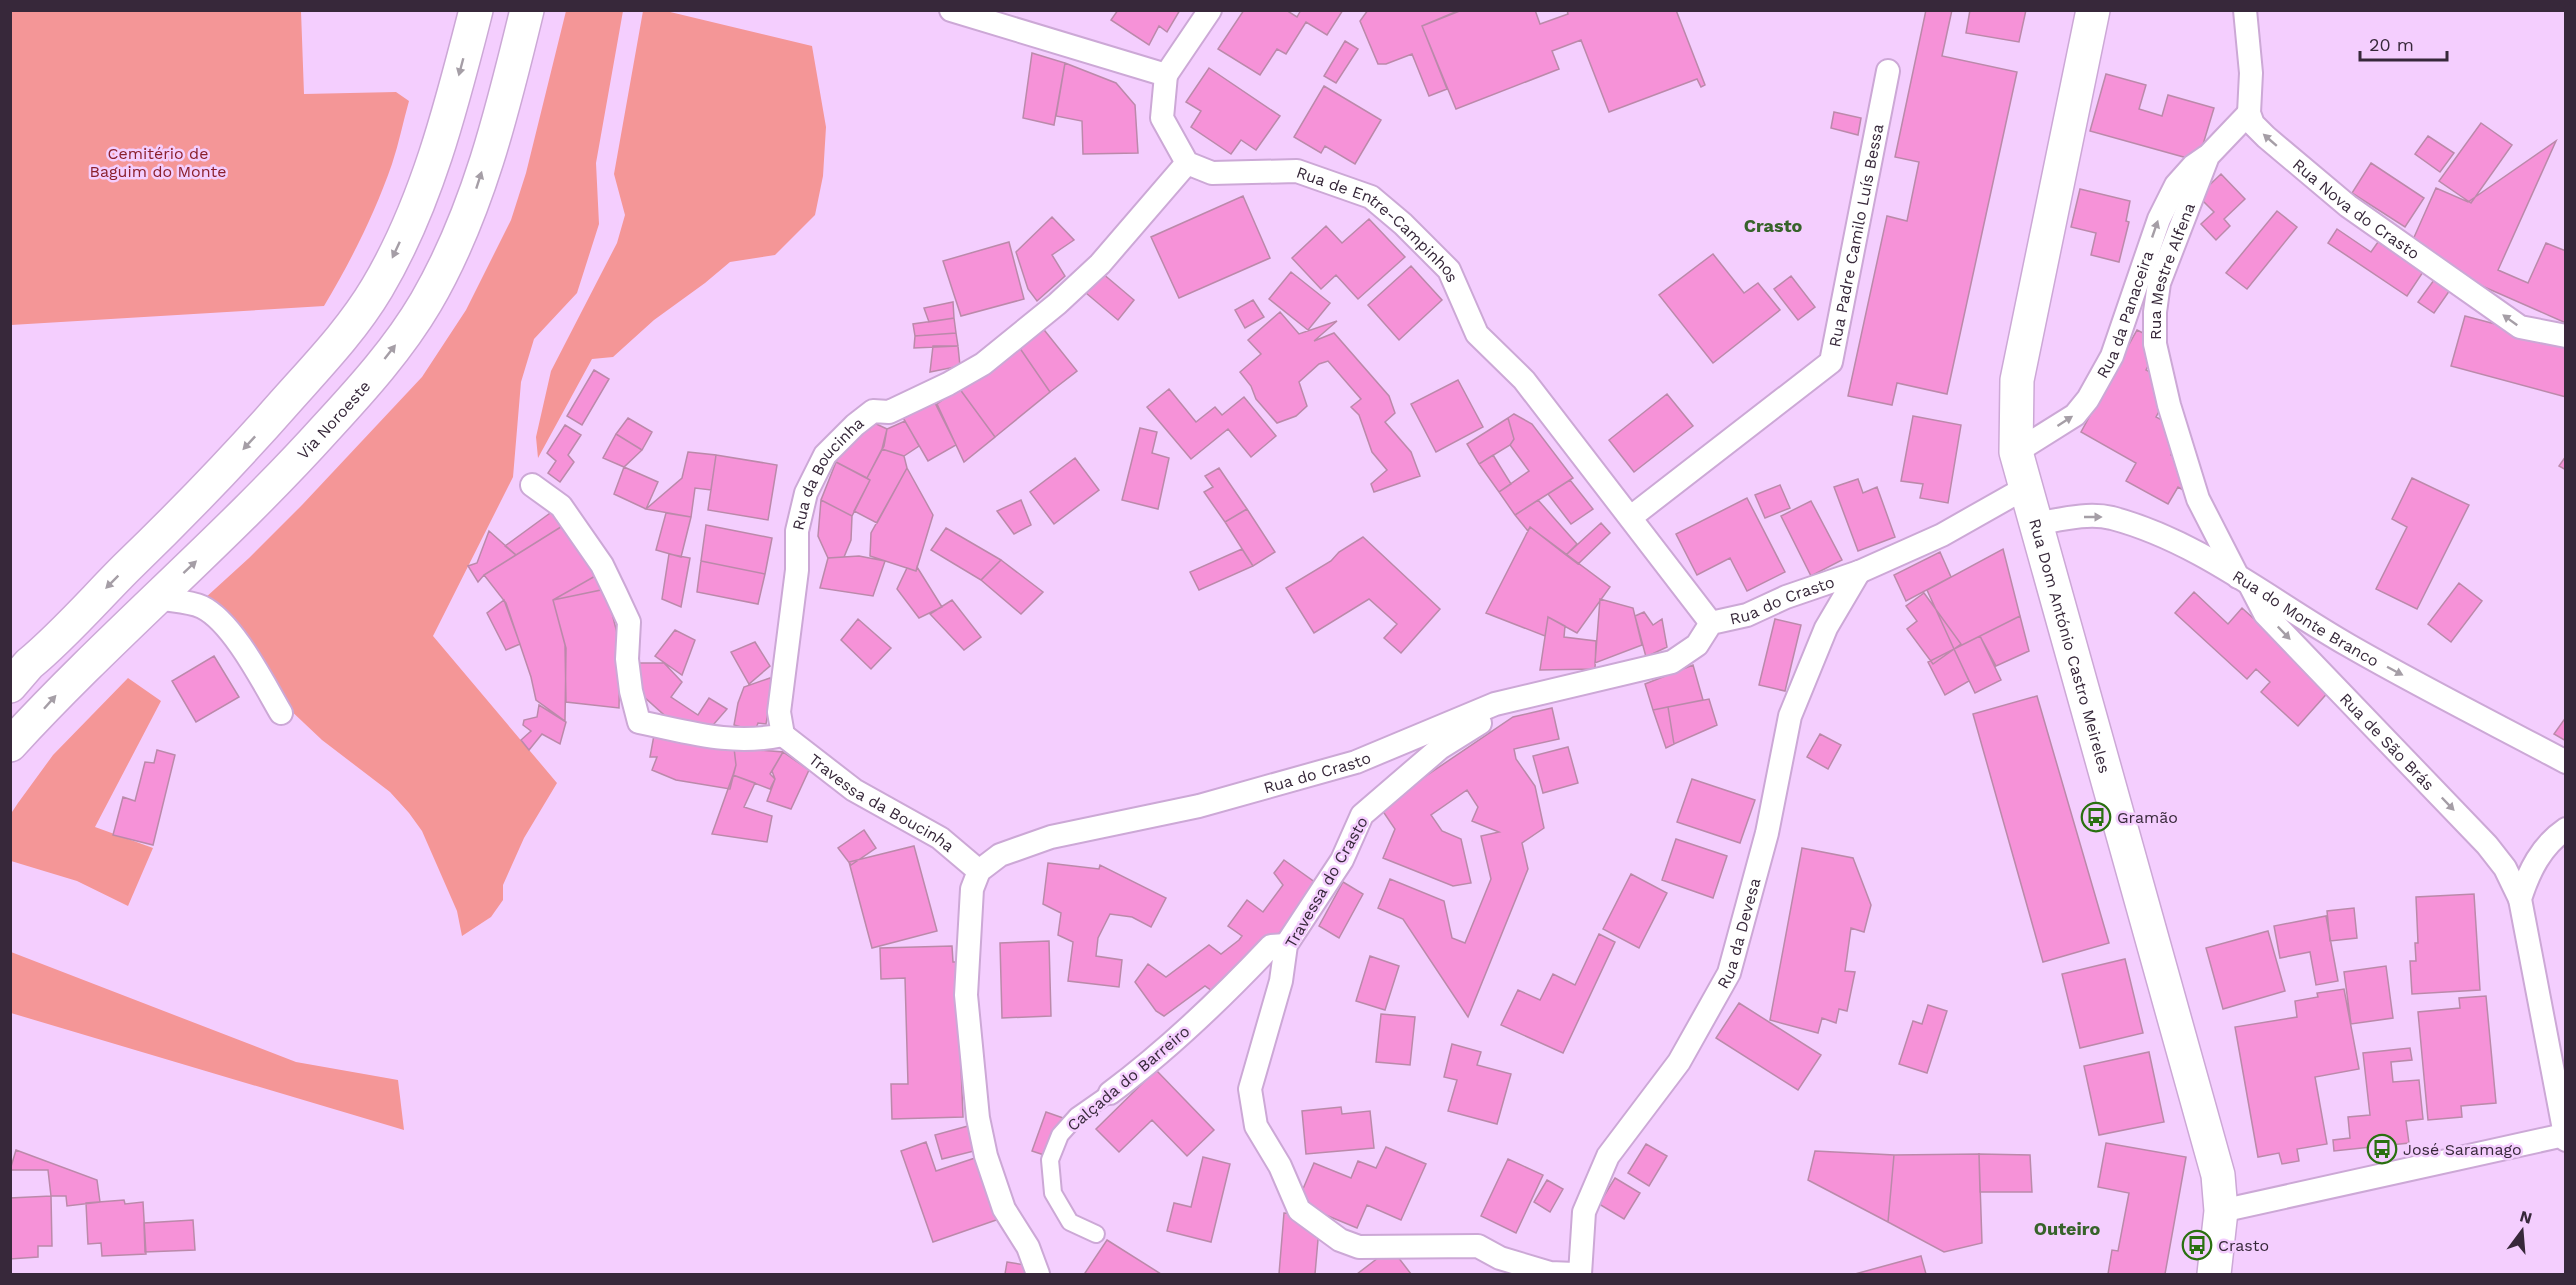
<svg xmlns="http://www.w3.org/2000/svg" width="2576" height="1285" font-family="'Work Sans',sans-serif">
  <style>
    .green { fill: #f49697 }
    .building { fill: #f692d8; stroke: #bb89aa; stroke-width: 1.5 }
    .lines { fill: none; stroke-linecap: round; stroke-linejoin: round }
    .pedestrian-casing { stroke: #cca8d6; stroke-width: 20 }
    .minor-casing { stroke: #cca8d6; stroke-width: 26 }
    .secondary-casing { stroke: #cca8d6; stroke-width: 36 }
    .pedestrian { stroke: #fff; stroke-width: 16 }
    .minor { stroke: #fff; stroke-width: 22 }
    .secondary { stroke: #fff; stroke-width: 33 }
    .oneway { fill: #a59ea6 }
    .labels { text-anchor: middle; stroke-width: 5; stroke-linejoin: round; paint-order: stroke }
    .park-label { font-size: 16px; fill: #8b202d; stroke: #f4cefe }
    .street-label { font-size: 16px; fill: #37283a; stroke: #f4cefe }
    .poi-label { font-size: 16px; fill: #37283a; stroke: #f4cefe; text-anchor: start }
    .neighbourhood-label { font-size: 18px; font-weight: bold; fill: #37632a; stroke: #f4cefe }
  </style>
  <rect width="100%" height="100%" fill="#f4cefe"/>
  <!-- green -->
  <path class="green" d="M11,10L301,11L304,94L396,92L409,101C403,122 399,143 392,164C375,213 351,261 324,306L11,325Z
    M566,11H623L596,163L599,224L577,293L534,339L521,382L513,477L433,636L557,783L524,838L503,885V900L491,917L462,936L457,911L422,831L409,813L390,792L322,740L286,706L204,599L249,558L302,505L422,377L466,310L511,220L526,173Z
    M643,11H666L812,46L826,127L823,176L815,215L775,255L730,262L705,283L654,320L613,357L592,359L538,458L536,437L551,371L617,243L625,215L614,174Z
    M128,678L161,701L95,827L153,848L128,906L77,881L11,861L10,815L18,803L53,755Z
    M11,952L296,1062L398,1080L404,1130L11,1013Z"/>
  <!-- building -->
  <path class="building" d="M1118,10H1180L1167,32L1159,26L1149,45L1111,20Z
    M1244,10H1286L1297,17L1301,10H1343L1327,35L1306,22L1286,54L1277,49L1260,75L1218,49Z
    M1368,10H1460L1422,26L1447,89L1429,96L1412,54L1386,64H1378L1360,21Z
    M1535,10L1540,24L1568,14L1567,10H1676L1705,85L1701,87L1697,79L1609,112L1581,40L1552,51L1559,69L1456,109L1422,26L1462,10Z
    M1926,10H1952L1942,56L2017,72L1947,394L1897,383L1892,405L1848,396L1887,216L1907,221L1919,162L1895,157Z
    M1970,10H2026L2019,42L1966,33Z
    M1345,41L1358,49L1336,83L1324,76Z
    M1032,53L1065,63L1054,125L1023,118Z
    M1065,63L1116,83L1135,105L1138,153L1083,154L1082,121L1056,116Z
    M1209,68L1280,116L1256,150L1241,140L1231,154L1191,127L1201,111L1186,102Z
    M2106,74L2146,85L2139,109L2162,116L2168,95L2214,108L2198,161L2090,131Z
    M1324,86L1381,120L1355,164L1325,146L1321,153L1294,137Z
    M1834,112L1861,118L1858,135L1831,128Z
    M2481,123L2512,145L2471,203L2439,181Z
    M2428,136L2454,153L2440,172L2415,154Z
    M2556,141L2498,270L2528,283L2546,243L2566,251V323L2407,253L2436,188L2468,202Z
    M2371,163L2424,198L2405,227L2352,193Z
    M2221,174L2245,199L2224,219L2230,226L2216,240L2201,224L2214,212L2198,196Z
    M2080,189L2130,201L2126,221L2129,222L2119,262L2091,255L2096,233L2071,227Z
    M1243,196L1270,258L1179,298L1151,237Z
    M2277,211L2297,227L2247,289L2226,273Z
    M1052,217L1074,240L1052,255L1065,276L1037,301L1028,289L1016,252Z
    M1369,219L1405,257L1358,299L1336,275L1321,289L1292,258L1326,226L1342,243Z
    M2337,229L2371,252L2378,242L2423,272L2407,296L2328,243Z
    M1009,242L1024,299L961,316L943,261Z
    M1713,254L1744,293L1758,283L1780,310L1713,363L1659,295Z
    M1411,266L1442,300L1399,340L1368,305Z
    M1291,272L1330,303L1308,330L1269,299Z
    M1102,273L1134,300L1118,320L1086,293Z
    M1791,276L1815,307L1798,320L1774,289Z
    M2434,280L2450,290L2434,313L2418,302Z
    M1253,300L1264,317L1245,328L1235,310Z
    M953,302L954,318L929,322L924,308Z
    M1280,312L1299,334L1337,321L1314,341L1334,333L1389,396L1395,413L1385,422L1411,452L1420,476L1374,492L1371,484L1387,470L1372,452L1359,415L1351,407L1361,399L1328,361L1319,364L1299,382L1307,406L1296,416L1277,423L1256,399L1251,386L1240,372L1261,354L1248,340Z
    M2465,316L2566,343V397L2451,366Z
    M954,318L956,333L915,336L913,324Z
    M1041,326L1077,371L1050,392L1017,344Z
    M2137,330L2161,342L2146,370L2174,385L2156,417L2184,432L2171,455L2195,468L2183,490L2178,487L2168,504L2126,481L2136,463L2081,432Z
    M956,333L958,346L914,348L915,336Z
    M1017,344L1050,392L995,437L959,388Z
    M933,346H958L960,366L930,372Z
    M594,370L609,379L582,425L567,416Z
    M1458,380L1483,427L1436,452L1411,404Z
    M959,388L995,437L964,462L937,404Z
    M1169,389L1196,422L1215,407L1222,415L1244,397L1276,436L1251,457L1228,429L1191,459L1147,407Z
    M1667,394L1693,426L1634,472L1609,440Z
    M933,399L956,445L928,461L902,416Z
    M1514,414L1532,424L1573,478L1515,515L1499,492L1529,471L1510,445L1514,439L1508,418Z
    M1913,416L1961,425L1948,503L1920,498L1923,484L1901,481Z
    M628,418L652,432L642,450L616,434Z
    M1508,418L1514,439L1510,445L1479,464L1467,444Z
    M870,421L887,429L884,446L867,478L836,462L848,438Z
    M905,421L919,446L904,456L882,449L887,429Z
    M565,425L581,435L568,455L574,462L560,482L548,473L556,461L547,453Z
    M1140,428L1157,432L1152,453L1169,458L1158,509L1122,500Z
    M616,434L642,450L624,467L603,458Z
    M882,449L904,456L907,468L877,523L854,511L870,480L867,478Z
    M688,452L716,455L711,490L695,488L691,517L646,509L682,478Z
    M716,455L777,465L768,520L708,510Z
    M1493,455L1511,484L1499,492L1479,464Z
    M2566,456V470L2559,466Z
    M1075,458L1099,490L1054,524L1030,492Z
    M836,462L870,480L852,516L821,500Z
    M624,467L658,482L646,509L614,494Z
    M907,468L933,515L916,571L870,556L871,533Z
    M1219,468L1247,509L1225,522L1204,492L1213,487L1205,476Z
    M2412,478L2469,505L2417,609L2376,589L2407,527L2392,519Z
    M1858,479L1863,493L1877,487L1895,537L1858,551L1834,487Z
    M1570,480L1593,509L1571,524L1548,494Z
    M1780,485L1790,508L1765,518L1755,495Z
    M1747,498L1785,572L1747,591L1730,558L1697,575L1676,534Z
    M821,500L852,516L851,540L844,557L828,558L818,536Z
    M1021,500L1031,525L1014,534L997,511Z
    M1538,500L1577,544L1566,555L1530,527L1528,531L1515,515Z
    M1811,501L1842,560L1811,576L1781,516Z
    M1247,509L1275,552L1253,566L1225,522Z
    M553,511L564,525L516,555L505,546Z
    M666,513L691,517L681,557L656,550Z
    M1601,523L1610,533L1578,564L1566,555Z
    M564,525L597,575L553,600L566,648L565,721L536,700L531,677L506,603L484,575Z
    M706,525L772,538L765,574L701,561Z
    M1530,527L1610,587L1577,633L1548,617L1545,636L1486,613Z
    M946,528L1001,560L981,580L931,550Z
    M489,531L516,555L484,575L478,582L468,566L477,563Z
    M1363,537L1440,609L1401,653L1384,638L1397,624L1369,599L1314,633L1286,588L1331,561L1339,552Z
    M1242,549L1253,566L1199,590L1190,572Z
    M2003,549L2020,616L1954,649L1927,590Z
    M1940,552L1951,577L1906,601L1894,575Z
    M669,554L690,558L681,607L662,599Z
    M859,556L885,561L873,596L820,588L828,558Z
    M1001,560L1043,592L1021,614L981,580Z
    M701,561L765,574L758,604L697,592Z
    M917,567L942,607L919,618L897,589L907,568L916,571Z
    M597,575L606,589L553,600Z
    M2459,583L2482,601L2451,642L2428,624Z
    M606,589L620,645L619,708L566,702L565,645L553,600Z
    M2194,592L2228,624L2242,608L2331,689L2298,726L2261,692L2270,682L2256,669L2247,679L2175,613Z
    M1924,593L1961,644L1933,664L1907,629L1917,621L1906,606Z
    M1600,599L1633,608L1642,645L1595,663Z
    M504,600L520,644L506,650L487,613Z
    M952,600L981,637L964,650L930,614Z
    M1644,612L1653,625L1662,619L1667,647L1646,657L1635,616Z
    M2020,616L2029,651L1996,666L1980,636Z
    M1548,617L1565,626L1564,637L1596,641L1595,669L1540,670Z
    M858,619L891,648L871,669L841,640Z
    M1775,619L1801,625L1785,691L1759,685Z
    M675,630L695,640L682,675L655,656Z
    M1980,636L2001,680L1975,693L1954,649Z
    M755,642L770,666L749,684L731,652Z
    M1954,649L1969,681L1945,695L1928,662Z
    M214,656L239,697L196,722L172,681Z
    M635,663H664L682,682L671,697L698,715L709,698L727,709L707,732L672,722L642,695Z
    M1693,665L1703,700L1653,710L1645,684Z
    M770,678L773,685L766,724L758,723L755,731L734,725L738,703L744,687Z
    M2037,696L2109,943L2043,962L1973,714Z
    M1709,699L1717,725L1674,744L1668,707Z
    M539,705L566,722L560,744L542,734L529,750L521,740L531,731L523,725L524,720L537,717Z
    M1668,707L1674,744L1666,748L1653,710Z
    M1552,708L1559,739L1514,749L1516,759L1535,786L1544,828L1522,843L1528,869L1468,1017L1403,919L1378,908L1390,879L1444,901L1452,938L1465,943L1491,879L1481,836L1499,832L1472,821L1478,807L1467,790L1431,815L1442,831L1461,839L1471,883L1453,886L1383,858L1395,829L1380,807L1513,717Z
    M2566,717V741L2554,734Z
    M1820,734L1841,745L1828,769L1807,757Z
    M654,735L734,748L736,765L730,789L676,780L652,770L657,757H650Z
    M1568,747L1578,783L1543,793L1533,756Z
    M734,748L783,752L770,774L775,779L770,789L733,775L736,765Z
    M157,750L175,755L153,845L113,835L123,797L135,801L145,762L154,763Z
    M783,752L809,770L791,809L767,801L775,779L772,771Z
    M733,775L755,783L744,807L772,816L767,842L712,834Z
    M1692,779L1755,800L1740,843L1677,822Z
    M864,830L876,848L851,865L838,848Z
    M1676,839L1727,856L1713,898L1662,880Z
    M914,846L937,931L872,948L849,862Z
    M1802,848L1853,858L1871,905L1864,932L1851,928L1845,971L1855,972L1847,1011L1839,1009L1836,1023L1822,1018L1818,1033L1770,1020Z
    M1284,860L1316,883L1265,953L1219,996L1205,986L1164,1016L1156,1011L1135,982L1148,964L1166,977L1209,945L1221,954L1239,940L1242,936L1228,926L1247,900L1263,912L1283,885L1274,873Z
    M1048,863L1099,869L1100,865L1166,898L1151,927L1132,917L1110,914L1098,938L1096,956L1122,960L1119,987L1068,981L1073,942L1058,935L1061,913L1043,904Z
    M1631,874L1667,893L1639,948L1603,929Z
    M1343,882L1363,894L1339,938L1319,926Z
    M2474,894L2480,990L2412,994L2410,961H2416L2415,943H2418L2416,897Z
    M2354,908L2357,938L2330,941L2327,911Z
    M2326,916L2338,981L2316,985L2310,952L2280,958L2274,926Z
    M2268,931L2285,991L2223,1009L2206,948Z
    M1599,934L1615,942L1563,1053L1501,1025L1518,990L1540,1000L1553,974L1575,985Z
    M1049,941L1051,1016L1002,1018L1000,943Z
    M952,946L953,962H957L963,1117L892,1119L891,1084H908L905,978L881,979L880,948Z
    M1370,956L1399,966L1385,1010L1356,1001Z
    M2125,959L2143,1033L2080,1048L2062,974Z
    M2386,966L2393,1018L2351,1024L2344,972Z
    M2344,989L2359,1069L2315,1077L2327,1144L2297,1149L2299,1161L2282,1164L2279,1153L2258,1157L2235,1027L2297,1017L2295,1001L2318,997L2317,993Z
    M2486,996L2496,1103L2461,1106L2462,1117L2428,1120L2418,1012L2460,1008L2459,998Z
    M1739,1003L1821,1055L1798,1090L1716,1038Z
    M1928,1005L1947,1011L1927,1073L1899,1064L1913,1021L1922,1024Z
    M1381,1014L1415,1017L1410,1065L1376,1062Z
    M1452,1044L1481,1052L1477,1065L1511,1074L1497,1124L1448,1111L1457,1080L1444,1077Z
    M2410,1048L2412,1060L2391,1062L2393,1082L2419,1080L2423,1119L2406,1121L2409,1143L2334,1151L2333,1140L2350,1138L2348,1117L2370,1115L2363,1053Z
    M2149,1052L2164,1122L2099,1135L2084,1066Z
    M1156,1070L1214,1130L1187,1156L1152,1120L1119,1152L1096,1129Z
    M1341,1107L1342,1114L1370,1111L1374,1148L1306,1154L1302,1111Z
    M1046,1112L1066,1119L1053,1158L1032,1151Z
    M968,1126L974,1151L942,1159L935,1135Z
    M926,1142L936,1171L981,1156L1002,1218L933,1242L901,1151Z
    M2106,1143L2186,1157L2165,1274H2108L2112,1250L2118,1251L2129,1193L2098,1187Z
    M1646,1144L1667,1156L1649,1186L1628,1173Z
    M1386,1147L1426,1164L1401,1220L1367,1205L1357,1228L1297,1203L1314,1163L1351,1178L1358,1161L1376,1168Z
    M16,1150L97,1180L100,1202L67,1206L66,1196H51L48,1170H10Z
    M1815,1151L1894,1155L1888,1222L1808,1180Z
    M1979,1154L1982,1243L1944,1252L1888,1222L1894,1155Z
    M1979,1154L2030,1155L2032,1192H1980Z
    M1203,1157L1230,1164L1211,1242L1167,1231L1174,1203L1191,1207Z
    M1508,1159L1543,1175L1516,1233L1481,1216Z
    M1615,1178L1640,1193L1624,1219L1599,1204Z
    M1547,1180L1563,1189L1550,1212L1534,1202Z
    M51,1196L52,1246H38V1257L10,1259V1198Z
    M124,1200L125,1204L143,1202L146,1254L102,1256L101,1243L88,1244L86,1203Z
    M1284,1213L1320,1217L1315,1274H1279Z
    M193,1220L195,1250L145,1252L144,1223Z
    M1107,1240L1161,1274H1087L1085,1273Z
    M1391,1248L1411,1274H1357Z
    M1921,1256L1926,1274H1855Z
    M1007,1262L1037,1267L1036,1274H1005Z"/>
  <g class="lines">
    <!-- pedestrian casing -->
    <g class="pedestrian-casing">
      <path id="pedestrian" d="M1096,1234L1070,1222L1053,1193L1050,1160L1060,1135L1077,1116L1110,1093"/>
    </g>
    <!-- minor casing -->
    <g class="minor-casing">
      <g id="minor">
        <path id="s1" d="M951,10L1166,75L1162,118L1187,163L1212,173L1297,171L1371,197L1403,224L1449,270L1477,334L1524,380L1711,623"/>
        <path id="s2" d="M2245,10L2251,73L2249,113L2253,124L2266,137L2348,206L2520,327L2566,336"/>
        <path d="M1166,75L1210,10"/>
        <path id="s3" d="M2016,452L2075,415L2088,399L2112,356L2159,219L2176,185L2193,166L2206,157"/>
        <path d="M532,485L561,506L602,565L616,594L629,622L627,659L631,691L639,722C689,732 731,746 783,735"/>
        <path id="s4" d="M1631,517L1831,362L1888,71"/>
        <path id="s5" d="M2035,524C2059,520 2087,512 2112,518C2199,541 2271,601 2348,645C2419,686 2493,723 2566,762"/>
        <path id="s6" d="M2238,577L2198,499L2169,405L2155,344V312L2159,283L2208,156L2249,113"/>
        <path id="s7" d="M2251,587L2265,614L2487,845L2505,868L2520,899"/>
        <path d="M157,598C171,601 189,601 202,607C233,622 264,684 281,713"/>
        <path d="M1480,723L1440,748L1362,815L1342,860L1286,945L1281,981L1250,1089L1256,1126L1280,1166L1299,1210L1340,1240L1359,1247L1478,1246L1500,1258L1550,1273L1575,1274"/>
        <path id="s8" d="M783,735L779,712L797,570V531L806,493L825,455L855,425L873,411L889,412L948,384L983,364L1057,304L1100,264L1187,163"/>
        <path id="s9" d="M783,735L854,790L940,838L979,871"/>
        <path d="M2566,829C2541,846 2529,871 2520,899L2566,1140"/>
        <path d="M1110,1093C1169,1049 1221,999 1271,946L1286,945"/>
        <path d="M2221,1211L2564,1135"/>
        <path id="s10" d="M1038,1274L1028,1247L1004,1209L986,1156L978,1118L966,995L972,889L979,871L1000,855L1051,837L1199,806L1356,762L1495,704L1672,662L1697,645L1711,623L1747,615L1786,597L1859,572L1942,535L2025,488"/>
        <path id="s11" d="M1580,1274L1584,1212L1608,1156L1679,1062L1729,973L1767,833L1790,716L1826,628L1859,572"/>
      </g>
    </g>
    <!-- secondary casing -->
    <g class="secondary-casing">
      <g id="secondary">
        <path id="s12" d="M2093,10L2017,380L2016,452L2218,1175L2221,1211L2214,1274"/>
        <path d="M10,686L29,664C64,635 94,600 126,568C182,514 235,459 286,401C318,365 352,330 377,288C427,204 452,104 476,10"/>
        <path id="s13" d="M10,745C111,635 226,539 326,428C362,389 399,348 426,302C478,213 503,109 527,10"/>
      </g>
    </g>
    <!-- pedestrian -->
    <use href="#pedestrian" class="pedestrian"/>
    <!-- minor -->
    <use href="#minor" class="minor"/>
    <!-- secondary -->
    <use href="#secondary" class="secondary"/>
  </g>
  <!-- one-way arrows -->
  <defs><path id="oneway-solid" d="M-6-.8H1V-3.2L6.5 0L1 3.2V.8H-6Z" transform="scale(1.5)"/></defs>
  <g class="oneway">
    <use href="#oneway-solid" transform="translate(461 67) rotate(105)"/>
    <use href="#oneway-solid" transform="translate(2270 140) rotate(-139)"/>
    <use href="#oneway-solid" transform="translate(479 180) rotate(-72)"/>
    <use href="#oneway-solid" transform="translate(2155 229) rotate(-71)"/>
    <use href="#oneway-solid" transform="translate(396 250) rotate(115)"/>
    <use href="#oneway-solid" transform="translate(2510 320) rotate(-144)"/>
    <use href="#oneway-solid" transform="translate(390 352) rotate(-52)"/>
    <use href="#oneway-solid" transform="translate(2065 421) rotate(-33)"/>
    <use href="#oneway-solid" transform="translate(249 443) rotate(133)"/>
    <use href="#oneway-solid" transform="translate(2093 517)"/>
    <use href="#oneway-solid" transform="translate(190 567) rotate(-43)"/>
    <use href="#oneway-solid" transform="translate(112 582) rotate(135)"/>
    <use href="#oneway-solid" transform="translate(2284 633) rotate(46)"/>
    <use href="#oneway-solid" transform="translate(2395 671) rotate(28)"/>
    <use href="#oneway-solid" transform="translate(50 702) rotate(-48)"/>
    <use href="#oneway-solid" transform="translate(2448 804) rotate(46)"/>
  </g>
  <!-- icons -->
  <defs>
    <g id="bus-ring" transform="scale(1.5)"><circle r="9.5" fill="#f4cefe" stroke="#2a7010" stroke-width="1.5"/><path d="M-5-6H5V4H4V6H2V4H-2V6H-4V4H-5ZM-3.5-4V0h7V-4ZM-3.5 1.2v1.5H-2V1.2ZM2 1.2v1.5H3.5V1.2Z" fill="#2a7010"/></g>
  </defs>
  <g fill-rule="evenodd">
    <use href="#bus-ring" x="2096" y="817"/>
    <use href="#bus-ring" x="2382" y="1149"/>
    <use href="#bus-ring" x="2197" y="1245"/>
  </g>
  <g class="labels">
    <!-- park labels -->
    <g class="park-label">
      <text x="158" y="159">Cemitério de<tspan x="158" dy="18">Baguim do Monte</tspan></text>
    </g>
    <!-- street labels -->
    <g class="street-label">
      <text dy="6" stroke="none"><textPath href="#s2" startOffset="249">Rua Nova do Crasto</textPath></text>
      <text dy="6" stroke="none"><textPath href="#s1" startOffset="530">Rua de Entre-Campinhos</textPath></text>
      <text dy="6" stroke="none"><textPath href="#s4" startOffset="382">Rua Padre Camilo Luís Bessa</textPath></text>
      <text dy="6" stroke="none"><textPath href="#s6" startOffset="324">Rua Mestre Alfena</textPath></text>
      <text dy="6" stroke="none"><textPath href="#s3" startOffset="183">Rua da Panaceira</textPath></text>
      <text dy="6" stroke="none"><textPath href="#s13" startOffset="459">Via Noroeste</textPath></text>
      <text dy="6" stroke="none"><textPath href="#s8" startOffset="272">Rua da Boucinha</textPath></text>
      <text dy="6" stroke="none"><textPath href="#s10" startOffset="1276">Rua do Crasto</textPath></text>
      <text dy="6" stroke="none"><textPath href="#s5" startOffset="297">Rua do Monte Branco</textPath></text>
      <text dy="6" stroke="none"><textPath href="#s12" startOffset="651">Rua Dom António Castro Meireles</textPath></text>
      <text dy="6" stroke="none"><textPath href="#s7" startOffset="207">Rua de São Brás</textPath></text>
      <text dy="6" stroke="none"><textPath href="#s10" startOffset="772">Rua do Crasto</textPath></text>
      <text dy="6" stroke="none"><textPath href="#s9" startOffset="120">Travessa da Boucinha</textPath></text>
      <text transform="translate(1326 882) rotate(-60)" y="6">Travessa do Crasto</text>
      <text dy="6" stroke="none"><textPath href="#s11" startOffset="384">Rua da Devesa</textPath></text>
      <text transform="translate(1128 1078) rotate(-40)" y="6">Calçada do Barreiro</text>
    </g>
    <!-- poi labels -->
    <g class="poi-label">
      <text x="2117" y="823">Gramão</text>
      <text x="2403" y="1155">José Saramago</text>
      <text x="2218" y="1251">Crasto</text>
    </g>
    <!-- neighbourhood labels -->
    <g class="neighbourhood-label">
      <text x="1773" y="232">Crasto</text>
      <text x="2067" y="1235">Outeiro</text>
    </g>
  </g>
  <!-- border -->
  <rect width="2576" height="1285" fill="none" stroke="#37283a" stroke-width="24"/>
  <!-- north arrow -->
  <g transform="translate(2522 1231) rotate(16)" stroke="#f4cefe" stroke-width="4.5" paint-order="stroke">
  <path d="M0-4.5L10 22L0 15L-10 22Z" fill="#37283a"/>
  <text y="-9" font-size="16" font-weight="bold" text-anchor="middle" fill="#37283a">N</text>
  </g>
  <!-- scale -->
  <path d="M2360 51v9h87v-9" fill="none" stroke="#37283a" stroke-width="3"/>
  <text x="2369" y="51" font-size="18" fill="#37283a" stroke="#f4cefe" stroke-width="4.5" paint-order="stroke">20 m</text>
</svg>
